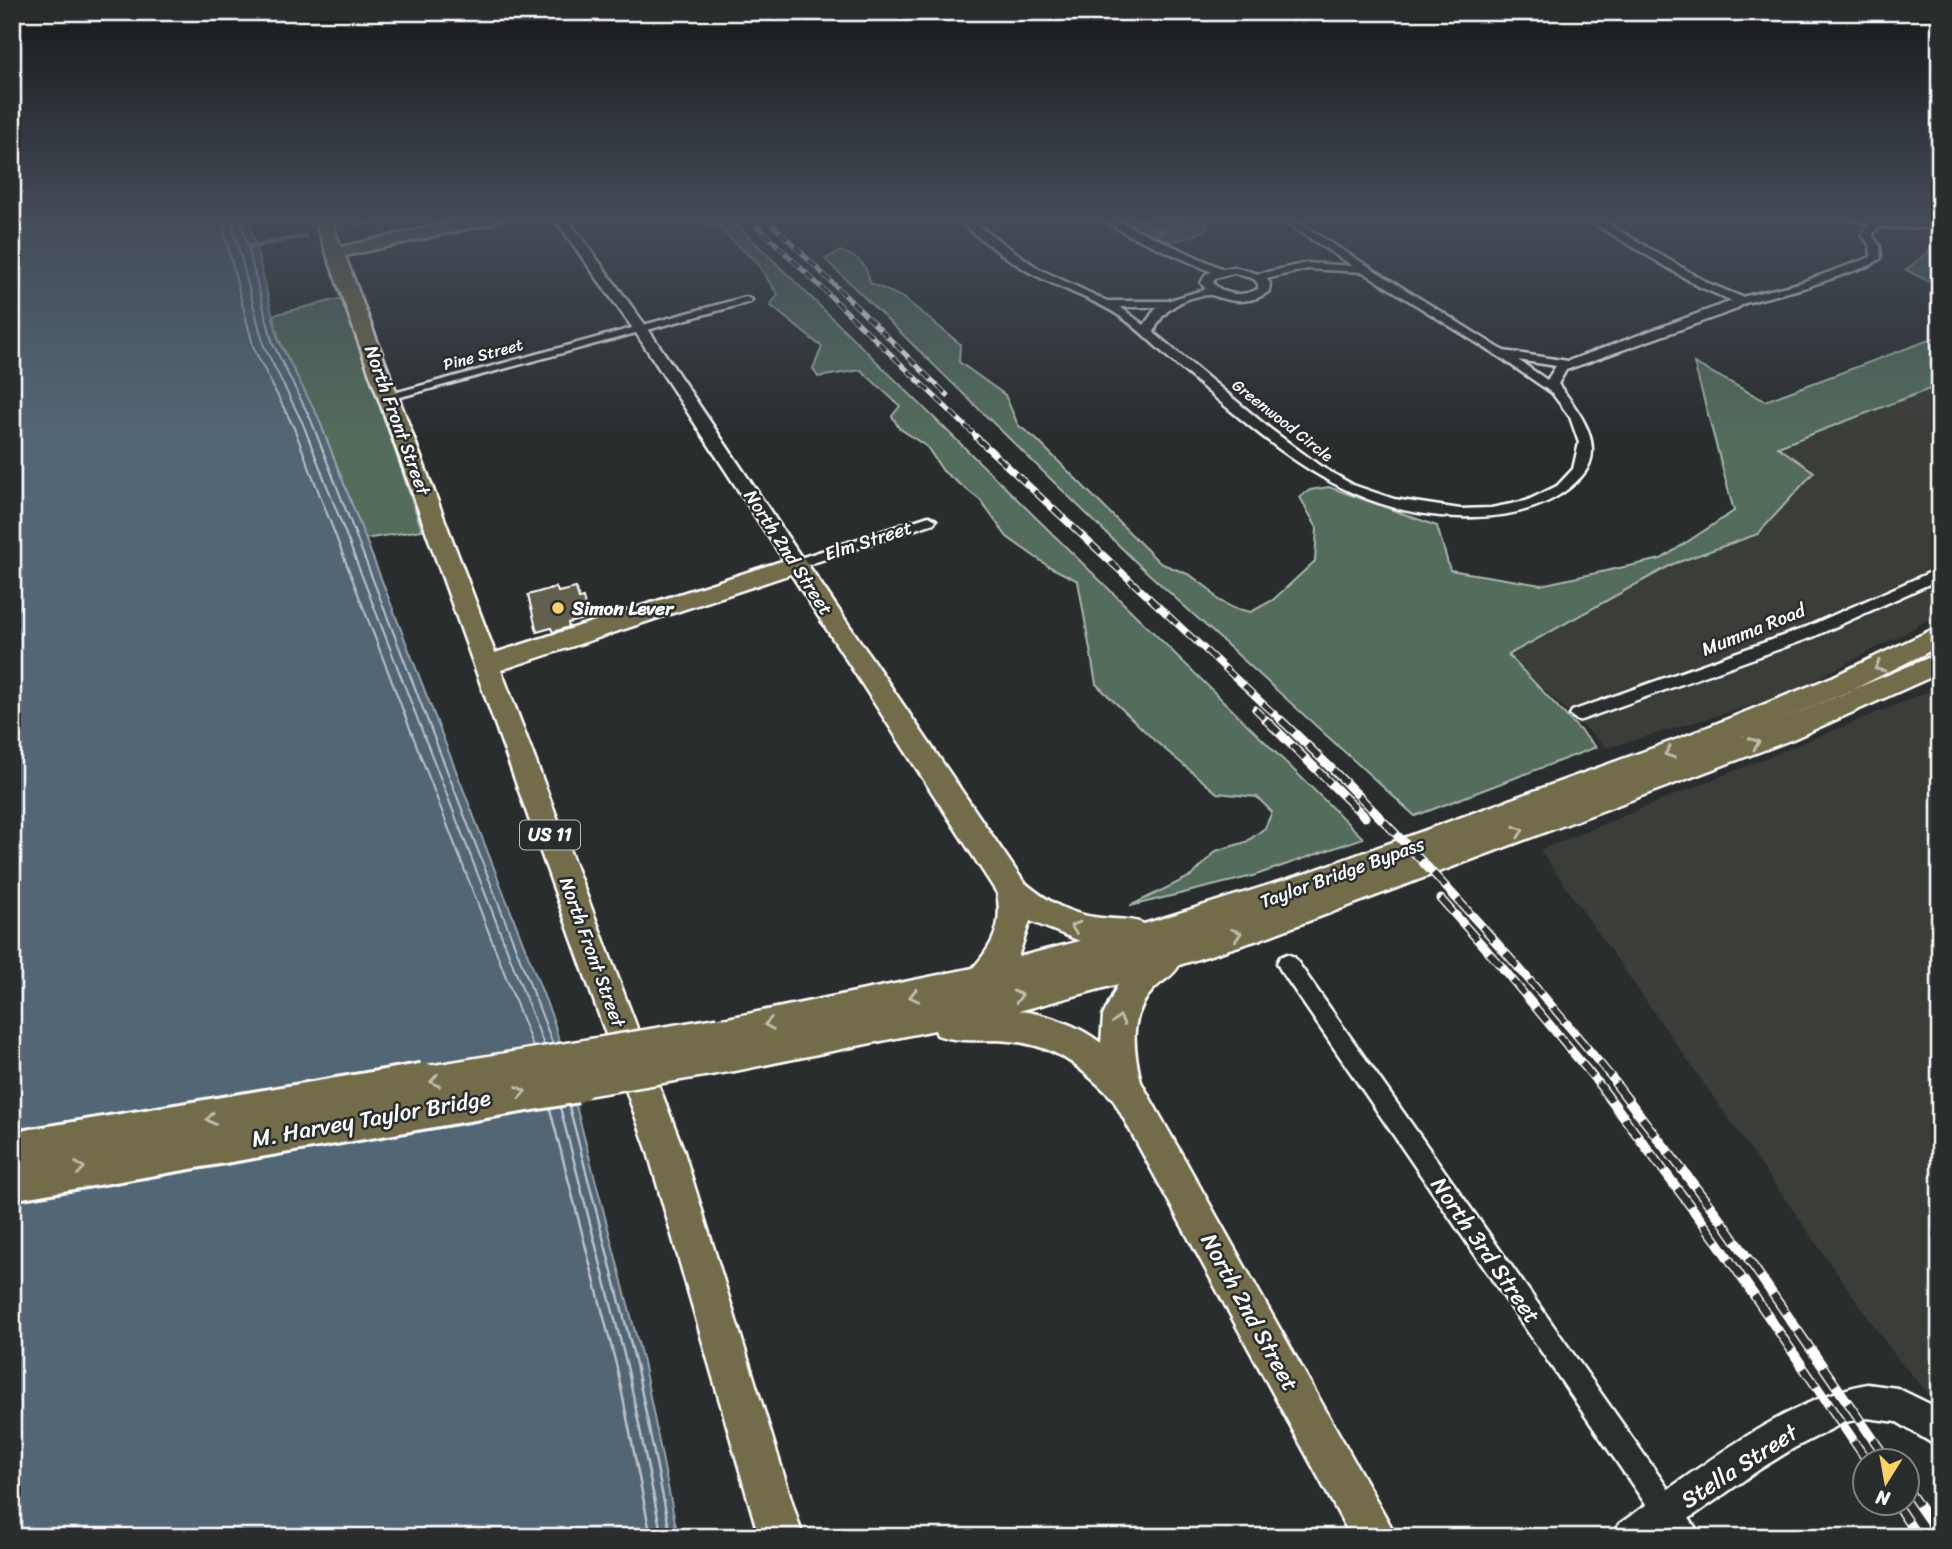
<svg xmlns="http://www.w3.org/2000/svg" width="1952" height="1549" font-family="Sriracha,sans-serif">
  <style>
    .built { fill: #3b3c38 }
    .green { fill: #526c5b; stroke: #a8b6ad; stroke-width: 2 }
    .water { fill: #526675; stroke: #97a3ac; stroke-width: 2 }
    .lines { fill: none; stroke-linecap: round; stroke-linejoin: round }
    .shore-far1 { stroke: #bac2c8; stroke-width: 2 }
    .shore { stroke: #bac2c8; stroke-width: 2.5 }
    .stream { stroke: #97a3ac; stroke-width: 4.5 }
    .building { fill: #645e4e; stroke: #fff; stroke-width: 2 }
    .minor-casing { stroke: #fff; stroke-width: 5 }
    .tertiary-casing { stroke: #fff; stroke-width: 5 }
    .primary-casing { stroke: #fff; stroke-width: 5 }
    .minor { fill: #2a2d2e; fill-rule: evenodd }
    .tertiary { fill: #2a2d2e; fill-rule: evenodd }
    .primary { fill: #726c4b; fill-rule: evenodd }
    .rail-far3-casing { stroke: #fff; stroke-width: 5 }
    .rail-far2-casing { stroke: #fff; stroke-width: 7 }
    .rail-far1-casing { stroke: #fff; stroke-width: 9 }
    .rail-casing { stroke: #fff; stroke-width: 10 }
    .rail-far3 { stroke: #2a2d2e; stroke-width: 3.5; stroke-dasharray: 10; stroke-linecap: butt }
    .rail-far2 { stroke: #2a2d2e; stroke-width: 4.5; stroke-dasharray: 13; stroke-linecap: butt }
    .rail-far1 { stroke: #2a2d2e; stroke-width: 6; stroke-dasharray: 18; stroke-linecap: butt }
    .rail { stroke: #2a2d2e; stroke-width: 7; stroke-dasharray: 22; stroke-linecap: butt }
    .primary-bridge-far1-casing { stroke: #fff; stroke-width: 36; stroke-linecap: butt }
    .primary-bridge-casing { stroke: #fff; stroke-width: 45; stroke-linecap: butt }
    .primary-bridge-far1 { stroke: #726c4b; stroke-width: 31 }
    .primary-bridge { stroke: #726c4b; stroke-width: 39 }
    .oneway { stroke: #c0bdae }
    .poi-dot { fill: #ffd166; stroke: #2a2d2e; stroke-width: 2.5 }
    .labels { text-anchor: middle; stroke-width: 5; stroke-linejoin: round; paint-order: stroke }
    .far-street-label { font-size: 16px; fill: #fff; stroke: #2a2d2e }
    .shield { fill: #2a2d2e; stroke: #bfc0c0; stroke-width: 2 }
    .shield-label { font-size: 18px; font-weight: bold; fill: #fff }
    .street-label { font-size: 19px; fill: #fff; stroke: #2a2d2e }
    .poi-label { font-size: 19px; font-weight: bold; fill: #fff; stroke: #2a2d2e; text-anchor: start }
    .near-street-label { font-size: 23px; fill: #fff; stroke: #2a2d2e }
  </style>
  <rect width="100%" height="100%" fill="#2a2d2e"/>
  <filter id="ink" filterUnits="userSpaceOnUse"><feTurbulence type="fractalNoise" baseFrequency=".0143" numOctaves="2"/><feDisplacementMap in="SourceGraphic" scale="14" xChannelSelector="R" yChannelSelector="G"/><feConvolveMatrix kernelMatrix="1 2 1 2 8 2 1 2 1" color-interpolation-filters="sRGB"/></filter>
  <g filter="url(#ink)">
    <!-- built -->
    <path class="built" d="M1940,384V612L1907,632L1784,696L1607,748L1503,652L1791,490L1777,448Z
      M1940,687V1407L1896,1357L1540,850Z"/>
    <!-- green -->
    <path class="green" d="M698,218H730L1363,838L1253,876L1130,906L1193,875L1216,851L1246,842L1265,828L1272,812L1257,797L1217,793L1155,741L1096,684L1078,581L1048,566L1007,537L980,500L943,471L927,447L899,428L892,416L900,406L861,370L818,377L813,369L822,347L770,305L778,295L756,262L717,226L700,223Z
      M1115,218H1204L1208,228C1167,252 1152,240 1115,218Z
      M1940,242V287L1906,270Z
      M840,251C858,257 867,263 870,283L904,298L960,344L959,362L1005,395L1018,425L1036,439L1160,563L1190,575L1209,589L1218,600L1233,608L1251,612L1273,600L1315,561L1317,528L1300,497L1310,490L1329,487L1437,526L1450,570L1541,585L1661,559L1734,511L1694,363L1765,401L1940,336V385L1778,447L1814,472L1758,534L1673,564L1508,655L1596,747L1415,816L1137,563L825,259Z
      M343,298L422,530L365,539L319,422L279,340L273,315Z"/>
    <!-- water -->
    <path class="water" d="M12,218H249L279,342L318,417L554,1022L643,1362L678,1537H12Z"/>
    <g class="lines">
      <!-- shore-far1 -->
      <path class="shore-far1" d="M223,218L224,233L254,349L294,428L533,1047
        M234,218V231L264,346L303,424L544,1045
        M243,218V229L273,344L311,420L553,1044"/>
      <!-- shore -->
      <path class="shore" d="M569,1106L636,1364L671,1537
        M560,1107L627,1366L662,1537
        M550,1109L617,1368L651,1537"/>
      <!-- stream -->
      <path class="stream" d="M1137,218L1163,232
        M360,224L390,218
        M249,247L305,236"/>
    </g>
    <!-- building -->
    <path class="building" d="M556,587L558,592L576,588L579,599L583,598L588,618L568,623L569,627L553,632L551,628L537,632L528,595Z"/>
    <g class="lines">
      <!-- minor casing -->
      <g class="minor-casing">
        <path id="minor" d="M956,218H968L1039,269L1107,301H1167L1206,289L1201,283L1206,274L1212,272L1129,235L1099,218H1112L1223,269L1234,267L1258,274L1307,263L1353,266L1278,218H1291L1504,351L1568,361L1732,301L1700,287L1585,218H1598L1708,283L1742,297L1799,283L1871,257L1870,246L1862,235L1870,224L1847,218L1940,222V228L1879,227L1872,235L1880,246L1881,258L1871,265L1807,287L1745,303L1732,311L1566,370L1558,384C1577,409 1609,447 1581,477C1553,507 1514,516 1475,517C1344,521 1265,438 1172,361C1154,345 1135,325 1115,313C1090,298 1060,288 1033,274C1012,263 974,235 956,218ZM1307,269L1363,272L1501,358L1552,393L1570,417L1579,443L1573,469L1557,486L1526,501L1491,508L1460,509L1394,499L1353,485L1320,466L1269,428L1154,333C1160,310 1186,295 1210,295C1213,295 1217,297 1221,298C1236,303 1256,302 1269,291L1270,283L1266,279ZM1234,273L1254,279L1258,284V289C1242,297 1225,296 1213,283L1215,278ZM1120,307H1157L1144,325ZM1518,360L1556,366L1547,380Z
          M746,297L752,300L750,302L393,399H385L383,396Z
          M929,516L936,520L934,523L801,567L796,569L789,564L791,561Z
          M1940,568V579L1813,637L1584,719L1578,721L1570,715L1572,711L1802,629Z
          M1287,954L1294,957L1695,1527L1699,1537H1668L1280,969L1277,963L1280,957Z"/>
      </g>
      <!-- tertiary casing -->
      <g class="tertiary-casing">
        <path id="tertiary" d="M554,218H567L646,326L803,560L806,564L803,568H789L634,330Z
          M1867,1384L1897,1388L1940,1409V1448L1897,1422L1867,1418L1845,1422L1794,1448L1760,1469L1663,1537H1614L1619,1524C1693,1474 1778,1402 1867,1384Z"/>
      </g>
      <!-- primary casing -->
      <g class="primary-casing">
        <path id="primary" d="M314,218H330L341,247L469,218H501L493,223L345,256L495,653L788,559L796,556L804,559L1023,881C1046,901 1070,915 1101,918C1116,920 1131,918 1144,924L1304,874L1678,739L1832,677L1940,626V646L1850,691L1742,736L1940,653V673L1793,739L1261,939L1179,965C1174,976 1163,980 1155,988C1128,1015 1133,1048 1141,1082L1397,1537H1351L1113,1099C1075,1061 1051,1042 996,1040C976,1040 956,1042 937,1035L935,1030L730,1072L718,1067L713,1056L717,1047L708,1044L703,1033L708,1022L973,968C994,945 1003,924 997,893L791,574L501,670L683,1149L803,1537H759L647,1149ZM1030,921L1080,941L1018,957ZM1118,984L1103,1016L1101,1043C1078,1025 1047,1014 1019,1011Z"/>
      </g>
      <!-- minor -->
      <use href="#minor" class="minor"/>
      <!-- tertiary -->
      <use href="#tertiary" class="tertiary"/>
      <!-- primary -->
      <use href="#primary" class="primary"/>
      <!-- rail-far3 casing -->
      <g class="rail-far3-casing">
        <path id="rail-far3" d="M749,218L979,439
          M766,218L947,395"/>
      </g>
      <!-- rail-far2 casing -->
      <g class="rail-far2-casing">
        <path id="rail-far2" d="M977,438L1283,722
          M1255,709L1268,722"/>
      </g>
      <!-- rail-far1 casing -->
      <g class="rail-far1-casing">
        <path id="rail-far1" d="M1266,720L1365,817
          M1281,720C1401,833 1513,957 1617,1084
          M1441,899L1500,965L1599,1084"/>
      </g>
      <!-- rail casing -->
      <g class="rail-casing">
        <path id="rail" d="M1598,1083L1718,1243L1868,1462
          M1615,1083L1724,1224L1889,1462
          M1906,1487L1940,1536
          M1896,1504L1918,1537"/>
      </g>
      <!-- rail-far3 -->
      <use href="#rail-far3" class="rail-far3"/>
      <!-- rail-far2 -->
      <use href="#rail-far2" class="rail-far2"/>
      <!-- rail-far1 -->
      <use href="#rail-far1" class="rail-far1"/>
      <!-- rail -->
      <use href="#rail" class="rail"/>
      <!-- primary-bridge-far1 casing -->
      <g class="primary-bridge-far1-casing">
        <path id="primary-bridge-far1" d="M414,1084L720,1033
          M565,1084L730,1056"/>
      </g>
      <!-- primary-bridge casing -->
      <g class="primary-bridge-casing">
        <path id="primary-bridge" d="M12,1152L424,1083
          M12,1180L575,1083"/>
      </g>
      <!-- primary-bridge-far1 -->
      <use href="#primary-bridge-far1" class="primary-bridge-far1"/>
      <!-- primary-bridge -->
      <use href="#primary-bridge" class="primary-bridge"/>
    </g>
    <!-- one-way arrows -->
    <defs><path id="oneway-chevron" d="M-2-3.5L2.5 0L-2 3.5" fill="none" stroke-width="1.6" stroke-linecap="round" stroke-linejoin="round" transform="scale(1.75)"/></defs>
    <g class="oneway">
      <use href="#oneway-chevron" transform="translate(1879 667) rotate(153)"/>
      <use href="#oneway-chevron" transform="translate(1755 743) rotate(-21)"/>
      <use href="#oneway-chevron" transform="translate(1669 753) rotate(160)"/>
      <use href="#oneway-chevron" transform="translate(1519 831) rotate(-20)"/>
      <use href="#oneway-chevron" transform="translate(1075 927) rotate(-164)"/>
      <use href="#oneway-chevron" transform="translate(1237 934) rotate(-18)"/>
      <use href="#oneway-chevron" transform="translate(914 996) rotate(167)"/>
      <use href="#oneway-chevron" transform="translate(1018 996) rotate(-14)"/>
      <use href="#oneway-chevron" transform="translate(1119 1020) rotate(-79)"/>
      <use href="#oneway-chevron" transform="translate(769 1024) rotate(170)"/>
      <use href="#oneway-chevron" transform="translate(435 1081) rotate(170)"/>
      <use href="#oneway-chevron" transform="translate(521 1092) rotate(-10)"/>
      <use href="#oneway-chevron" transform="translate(211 1119) rotate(170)"/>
      <use href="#oneway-chevron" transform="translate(80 1168) rotate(-10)"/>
    </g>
  </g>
  <!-- sky -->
  <linearGradient id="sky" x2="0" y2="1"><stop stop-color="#171919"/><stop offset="0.5" stop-color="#444c57"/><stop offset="1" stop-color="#444c57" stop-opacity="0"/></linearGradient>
  <rect width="1952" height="435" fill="url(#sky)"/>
  <!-- markers -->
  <circle class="poi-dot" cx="558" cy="608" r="7"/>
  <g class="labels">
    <!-- far-street labels -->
    <g class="far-street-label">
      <text transform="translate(483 354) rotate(-15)" y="6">Pine Street</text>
      <text transform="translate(1283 420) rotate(38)" y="6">Greenwood Circle</text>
    </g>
    <!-- shield labels -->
    <rect class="shield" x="520" y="820.5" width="60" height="29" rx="5"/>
    <g class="shield-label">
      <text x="550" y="841">US 11</text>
    </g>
    <!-- street labels -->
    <g class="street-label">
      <text transform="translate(398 420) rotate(70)" y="7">North Front Street</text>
      <text transform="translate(868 540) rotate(-18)" y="7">Elm Street</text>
      <text transform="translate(789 552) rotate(57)" y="7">North 2nd Street</text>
      <text transform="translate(1753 629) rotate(-22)" y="7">Mumma Road</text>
      <text transform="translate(1342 872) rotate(-20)" y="7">Taylor Bridge Bypass</text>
      <text transform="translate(593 952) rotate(70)" y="7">North Front Street</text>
    </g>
    <!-- poi labels -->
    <g class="poi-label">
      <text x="572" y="615">Simon Lever</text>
    </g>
    <!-- near-street labels -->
    <g class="near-street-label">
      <text transform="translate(371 1118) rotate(-10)" y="8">M. Harvey Taylor Bridge</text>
      <text transform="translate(1486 1250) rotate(55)" y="8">North 3rd Street</text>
      <text transform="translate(1250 1312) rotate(61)" y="8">North 2nd Street</text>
      <text transform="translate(1739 1466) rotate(-33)" y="8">Stella Street</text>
    </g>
  </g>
  <!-- margin -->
  <rect width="1952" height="1549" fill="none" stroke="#2a2d2e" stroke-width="42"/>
  <rect x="21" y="21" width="1910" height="1507" fill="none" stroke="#fff" stroke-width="2.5" filter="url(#ink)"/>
  <!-- north arrow -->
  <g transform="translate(1886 1482) rotate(191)"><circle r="33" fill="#2a2d2e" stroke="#7f8182" stroke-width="2"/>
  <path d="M0-5L12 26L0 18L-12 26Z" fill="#ffd166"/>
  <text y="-10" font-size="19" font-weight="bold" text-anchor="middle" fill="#ffffff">N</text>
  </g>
</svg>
